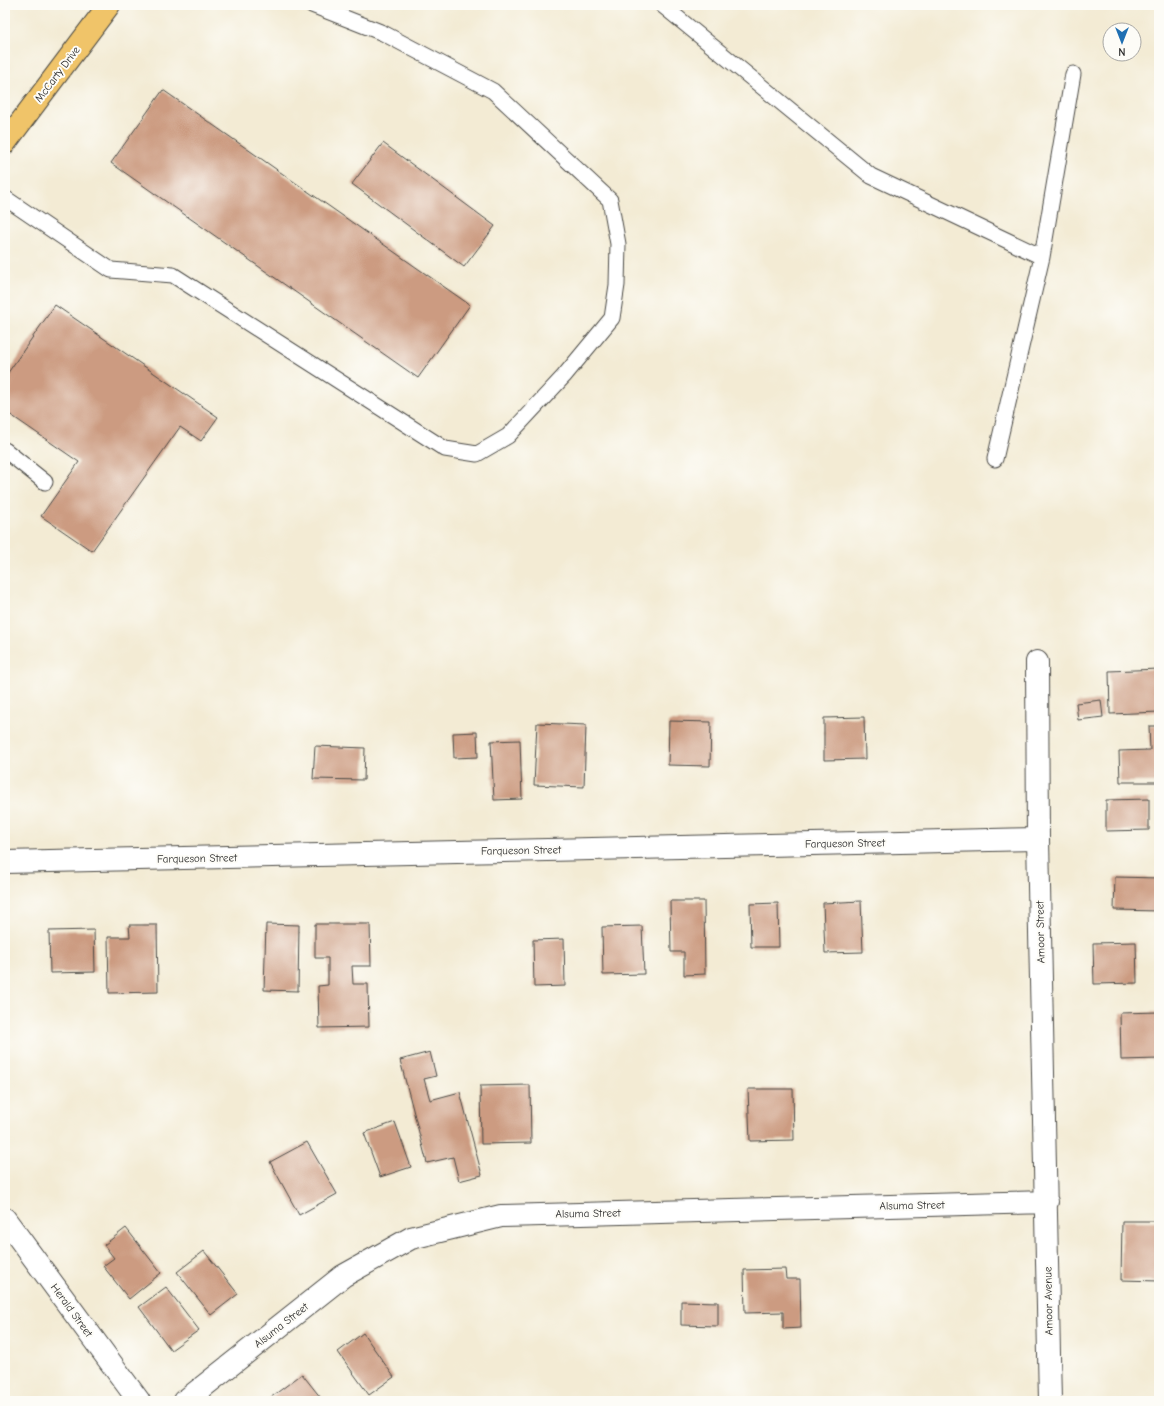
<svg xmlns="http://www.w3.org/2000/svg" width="1164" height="1406" font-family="'Comic Neue',sans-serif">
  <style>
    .building { fill: #cc9b81 }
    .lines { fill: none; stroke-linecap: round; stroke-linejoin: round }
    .lane-casing { stroke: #494844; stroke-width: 17 }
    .street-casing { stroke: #494844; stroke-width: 24 }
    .primary-casing { stroke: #494844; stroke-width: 24 }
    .lane { stroke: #fff; stroke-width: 15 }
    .street { stroke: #fff; stroke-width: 22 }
    .primary { stroke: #f0c469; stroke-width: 22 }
    .labels { text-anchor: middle; stroke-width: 4; stroke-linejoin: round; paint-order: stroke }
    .street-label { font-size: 11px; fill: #2b2b2b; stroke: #fdfcf7 }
  </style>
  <rect width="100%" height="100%" fill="#fdfcf7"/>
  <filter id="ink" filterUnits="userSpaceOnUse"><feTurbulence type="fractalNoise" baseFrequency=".025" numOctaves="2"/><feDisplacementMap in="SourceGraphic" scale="8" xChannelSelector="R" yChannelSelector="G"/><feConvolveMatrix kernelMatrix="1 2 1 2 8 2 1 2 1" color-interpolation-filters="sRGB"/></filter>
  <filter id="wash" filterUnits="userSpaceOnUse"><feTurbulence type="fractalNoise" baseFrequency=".012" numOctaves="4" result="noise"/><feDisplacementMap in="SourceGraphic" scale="16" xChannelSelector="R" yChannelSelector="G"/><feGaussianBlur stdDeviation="0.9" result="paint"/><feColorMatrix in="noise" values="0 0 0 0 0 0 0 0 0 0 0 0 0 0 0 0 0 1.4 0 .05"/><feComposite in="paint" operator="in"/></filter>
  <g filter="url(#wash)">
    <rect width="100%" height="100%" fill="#f3ebd4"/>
    <g id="blocks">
      <!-- building -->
      <path class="building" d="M163,90L470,305L418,378L111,163Z
        M383,143L495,226L464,267L352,184Z
        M55,305L218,417L201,441L180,427L92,551L41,516L79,462L5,411V377Z
        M1159,669V712L1110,714L1109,671Z
        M1101,700L1103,717L1078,720L1076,703Z
        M864,717L865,759L824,760V718Z
        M669,721L711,722L710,766L668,765Z
        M537,723L586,725L584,787L534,785Z
        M1149,726H1159V782H1120L1119,751L1150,750Z
        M477,732L478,757L454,758L453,733Z
        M520,740L522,799L494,800L491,741Z
        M315,746L365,748L364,780L313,779Z
        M1149,799V830L1106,831V800Z
        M1115,877L1159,878V911L1114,910Z
        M670,901H704L705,974L684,975V952H671Z
        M861,901L863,952L825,953L823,903Z
        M778,903L779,947H751L750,904Z
        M266,924L299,925L298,991L264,990Z
        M315,924H370L371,966H352L353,984H368L369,1027L319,1028L318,986L328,985V958H315Z
        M129,925H157L158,992L109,993L108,937H130Z
        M642,926L644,974L603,975L602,927Z
        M94,930L95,972L50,973L49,931Z
        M564,939L565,986L534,987L533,940Z
        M1136,942L1137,983L1094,984L1093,943Z
        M1159,1012V1059L1121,1060L1120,1013Z
        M430,1052L436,1076L424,1079L430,1100L460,1092L482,1175L459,1181L453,1157L427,1163L400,1060Z
        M530,1085L531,1143L481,1144L480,1086Z
        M748,1089H793L794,1140L750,1141Z
        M395,1122L411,1167L380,1177L364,1133Z
        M307,1142L337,1194L299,1215L270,1162Z
        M1122,1221H1159V1281L1121,1280Z
        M126,1228L161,1273L129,1299L103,1266L114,1258L104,1245Z
        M204,1251L238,1294L211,1315L177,1272Z
        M785,1269L786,1279H800L801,1328L783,1329V1312L745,1313L744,1270Z
        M166,1287L199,1330L171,1350L139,1307Z
        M681,1301L718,1302V1326L681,1325Z
        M363,1333L394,1377L369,1395L338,1352Z
        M302,1374L321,1398L317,1401H266Z"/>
    </g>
  </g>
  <g filter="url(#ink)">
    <use href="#blocks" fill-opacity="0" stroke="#494844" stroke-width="1"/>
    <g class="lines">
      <!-- lane casing -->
      <g class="lane-casing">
        <path id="lane" d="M662,5L871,176L1042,257L995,459
          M5,198L111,270L173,275L445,449L477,454L508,436L564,376L612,318L617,285L618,244L610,200L493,91L383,33L312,5
          M1042,257L1073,74
          M5,450L45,482"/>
      </g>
      <!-- street casing -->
      <g class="street-casing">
        <path id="street" d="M1037,662L1038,839L1050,1401
          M5,862L1038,839
          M5,1219L139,1401
          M185,1401L343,1276L411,1238L501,1216L1047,1202"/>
      </g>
      <!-- primary casing -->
      <g class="primary-casing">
        <path id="primary" d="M5,143L109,5"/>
      </g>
      <!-- lane -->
      <use href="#lane" class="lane"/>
      <!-- street -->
      <use href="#street" class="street"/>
      <!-- primary -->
      <use href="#primary" class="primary"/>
    </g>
  </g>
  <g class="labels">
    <!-- street labels -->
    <g class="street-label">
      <text transform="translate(57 74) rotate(-53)" y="4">McCarty Drive</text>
      <text transform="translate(845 843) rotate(-1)" y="4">Farqueson Street</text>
      <text transform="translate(521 850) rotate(-1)" y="4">Farqueson Street</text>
      <text transform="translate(197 858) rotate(-1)" y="4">Farqueson Street</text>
      <text transform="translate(1040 932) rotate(-91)" y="4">Amoor Street</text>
      <text transform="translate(912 1205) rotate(-1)" y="4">Alsuma Street</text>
      <text transform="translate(588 1213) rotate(-1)" y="4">Alsuma Street</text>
      <text transform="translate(1048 1301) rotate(-91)" y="4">Amoor Avenue</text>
      <text transform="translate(72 1310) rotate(54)" y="4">Herald Street</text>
      <text transform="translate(281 1325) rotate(-38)" y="4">Alsuma Street</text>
    </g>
  </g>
  <!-- margin -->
  <rect width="1164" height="1406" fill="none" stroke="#fdfcf7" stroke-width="20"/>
  <!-- north arrow -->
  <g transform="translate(1122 42) rotate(180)"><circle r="19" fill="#fdfcf7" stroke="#a9a8a5"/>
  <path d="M0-3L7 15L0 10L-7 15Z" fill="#1f6fb2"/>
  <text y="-6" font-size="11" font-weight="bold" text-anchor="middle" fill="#2b2b2b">N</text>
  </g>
</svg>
